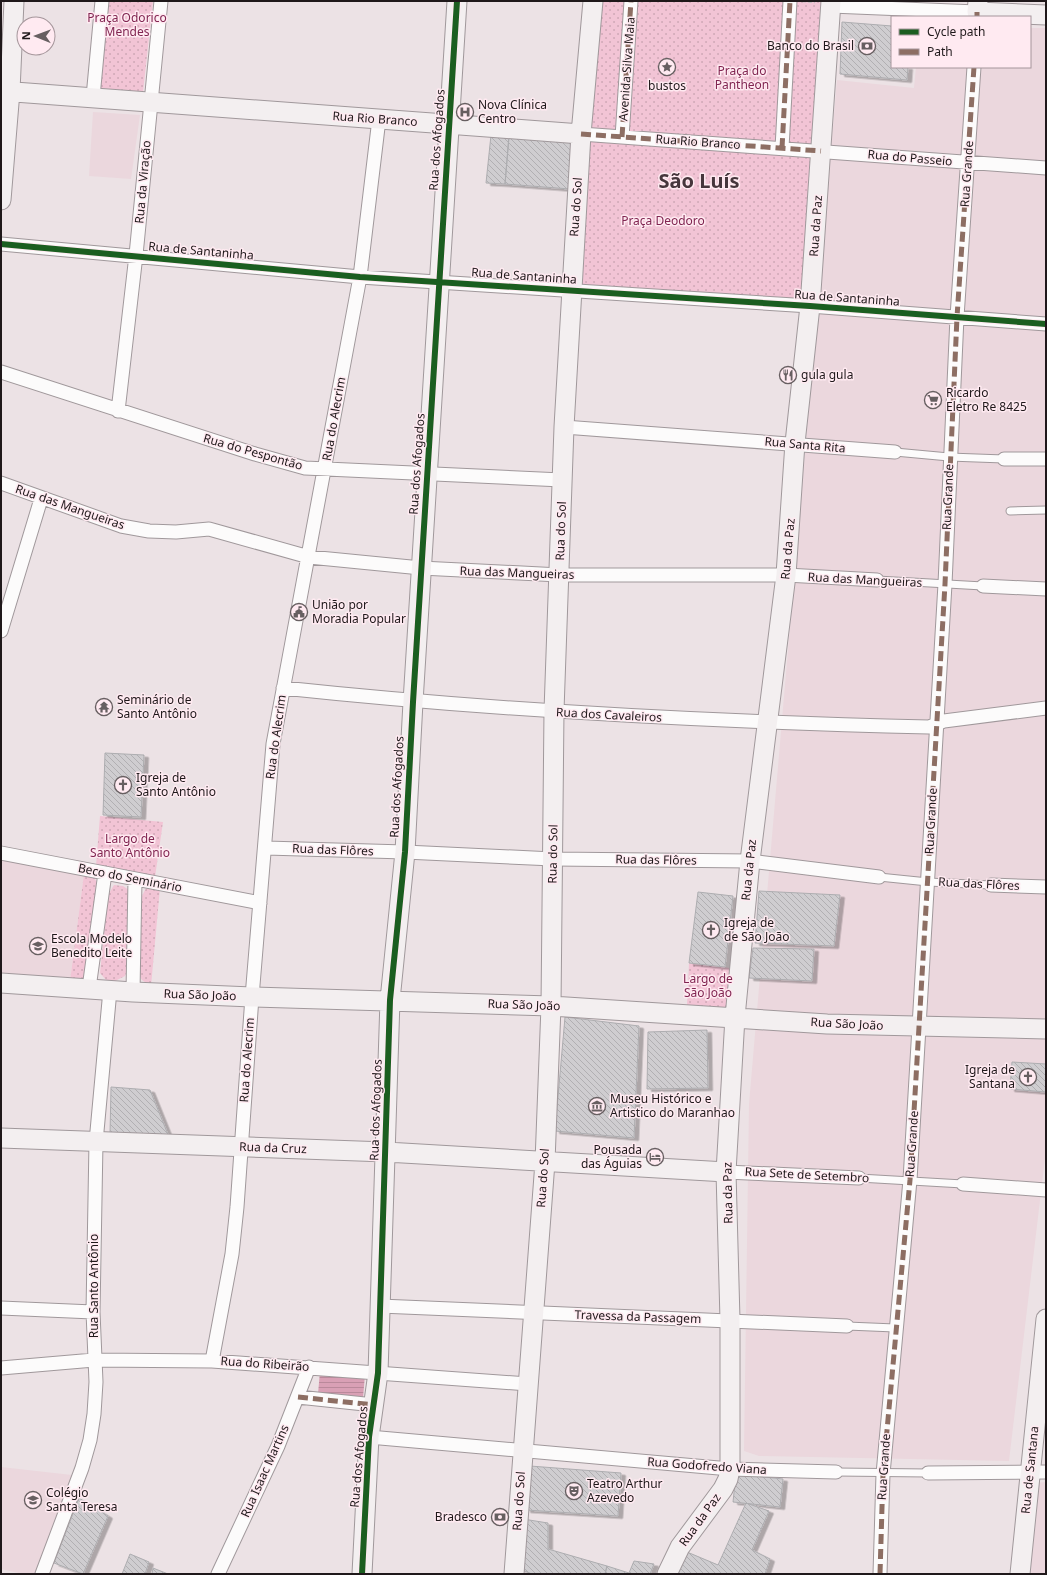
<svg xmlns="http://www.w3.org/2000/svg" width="1047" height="1575" font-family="'Noto Sans',sans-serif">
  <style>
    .built { fill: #ebd7dd }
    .park { fill: url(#park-dots) }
    .water { fill: url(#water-rules) }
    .building { fill: url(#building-back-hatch); stroke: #adadb0; filter: url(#shadow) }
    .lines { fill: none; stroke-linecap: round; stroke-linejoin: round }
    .lane-casing { stroke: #a0989b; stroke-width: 9 }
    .street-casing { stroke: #a0989b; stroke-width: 15 }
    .secondary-casing { stroke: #a0989b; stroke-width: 21 }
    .path { stroke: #c6c2c4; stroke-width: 2.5; stroke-dasharray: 4 2; stroke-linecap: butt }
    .lane { stroke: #fcfbfb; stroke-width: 7 }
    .street { stroke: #fcfbfb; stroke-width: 13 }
    .secondary { stroke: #f3eff0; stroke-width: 19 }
    .quiet { stroke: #8d6e63; stroke-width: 5; stroke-dasharray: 10 5; stroke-linecap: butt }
    .cycleway-casing { stroke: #ffeaf1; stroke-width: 8 }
    .cycleway { stroke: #1b5e20; stroke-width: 6 }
    .labels { text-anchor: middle; stroke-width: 3; stroke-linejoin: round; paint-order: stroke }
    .park-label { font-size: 12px; fill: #812551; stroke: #ffeaf1 }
    .poi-label { font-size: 12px; fill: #1f181a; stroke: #ffeaf1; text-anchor: start }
    .street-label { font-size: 12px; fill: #1f181a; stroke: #ffeaf1 }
    .town-label { font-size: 20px; font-weight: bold; fill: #46363c; stroke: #ffeaf1 }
  </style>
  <defs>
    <pattern id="park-dots" width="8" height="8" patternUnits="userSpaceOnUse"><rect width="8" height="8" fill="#f2c4d5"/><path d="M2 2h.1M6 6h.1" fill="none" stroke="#cfa8b6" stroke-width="1.8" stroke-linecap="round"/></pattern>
    <pattern id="water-rules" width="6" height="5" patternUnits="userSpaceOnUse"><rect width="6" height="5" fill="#d9a0b5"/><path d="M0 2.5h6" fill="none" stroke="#ba899b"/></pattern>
    <pattern id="building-back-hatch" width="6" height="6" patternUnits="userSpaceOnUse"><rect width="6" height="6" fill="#cfcdd0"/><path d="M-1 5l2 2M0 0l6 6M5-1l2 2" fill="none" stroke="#b1afb2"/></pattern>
    <filter id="shadow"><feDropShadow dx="4.5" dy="2.5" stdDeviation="0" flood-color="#0004"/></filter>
  </defs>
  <rect width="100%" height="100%" fill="#ece2e5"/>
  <!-- built -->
  <path class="built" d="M1030,28H1046V1150L1009,1461L759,1456L744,1451L749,1104L837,80L914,88L916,67H1030Z
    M93,112L140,115L131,179L89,176Z
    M1,856L84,874L70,981L1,974Z
    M1,1467L72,1475L39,1574H23L1,1569Z
    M1046,1482V1574H1029L1032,1483Z"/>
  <!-- park -->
  <path class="park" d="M107,1H153L143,92L99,88Z
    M599,1H828L803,301L580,287Z
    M100,816L163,822L155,877L96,866Z
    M84,874L94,877L98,885L86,975L82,981H70Z
    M114,885L123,886L129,890L127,970L125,976L113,982L106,980L100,973L108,895Z
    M151,886L160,888L151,986L142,980L139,975L142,896L146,888Z
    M689,963L730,968L728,1008L687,1005Z"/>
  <!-- water -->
  <path class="water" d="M320,1371L365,1375L363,1398L318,1394Z"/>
  <!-- building -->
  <path class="building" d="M842,22L892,26V67H908L907,80L840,74Z
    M491,135L509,136L505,184L486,183Z
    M509,136L573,141L570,189L505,184Z
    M105,753L144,755L141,817L103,815Z
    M759,891L840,895L834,946L755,943Z
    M698,892L733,896L725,967L689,963Z
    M753,948L814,949L812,981L749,978Z
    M565,1017L639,1026L634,1138L555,1131Z
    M707,1030L708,1088L647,1089L648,1032Z
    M1012,1062L1046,1064V1092L1010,1089Z
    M111,1087L150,1090L169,1137L110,1134Z
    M530,1466L621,1473L618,1516L526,1510Z
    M736,1474L783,1479L780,1507L733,1502Z
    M79,1498L108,1516L83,1574L54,1563Z
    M746,1503L769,1511L752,1550L770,1559L765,1574H676L687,1552L718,1565Z
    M523,1519L548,1523V1549L607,1566L605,1574H532L520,1569Z
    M130,1554L149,1562L145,1574H122Z
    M634,1561L654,1564L650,1574H605L607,1566L629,1573Z
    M153,1568L168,1574H152Z"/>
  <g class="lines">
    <!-- lane casing -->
    <g class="lane-casing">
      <path id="lane" d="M895,452L949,457L1004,459
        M1010,511L1046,510
        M877,580L983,586
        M879,877L928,882L991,885
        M859,1178L963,1184
        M847,1326L895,1328
        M836,1472L928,1473"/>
    </g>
    <!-- street casing -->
    <g class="street-casing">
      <path id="street" d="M831,6L977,12V17
        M93,97L102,1
        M581,134L1046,168
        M622,137L631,1
        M782,148L790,1
        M1,244L360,277L810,306L1046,324
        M1,372L255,454L305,468L562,480
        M118,411L136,255L161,1
        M564,427L895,452
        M1004,459H1046
        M1,483L121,526L149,531L176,532L209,529L309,557L421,568L560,575H786L877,580
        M983,586L1046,589
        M1,631L41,499
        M283,688C498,711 713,722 929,727L944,721L1046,708
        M266,848L405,852L553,859L750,861L879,877
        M1,853L260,903
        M991,885L1046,887
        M89,988L105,873
        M133,992L135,879
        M726,1172L859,1178
        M963,1184L1046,1190
        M380,1306L847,1326
        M1,1308L93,1312
        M212,1361L232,1254L237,1207L252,997L273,744L360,277L379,119
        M1,1368L94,1360L212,1361L528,1384
        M298,1397L374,1405
        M369,1437L730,1469L836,1472
        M928,1473L1046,1472
        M42,1574L82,1468L90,1440L94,1414L96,1382L93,1312L96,1142L110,990
        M218,1574L278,1446L309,1367
        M880,1574L883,1474L910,1180L945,584L957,317L974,67"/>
    </g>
    <!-- secondary casing -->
    <g class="secondary-casing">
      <path id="secondary" d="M978,1L977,12L1046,15
        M1,91L581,134
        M1,200L10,91L14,1
        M1,983L133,992L252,997L551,1006L827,1024L1046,1029
        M1,1138L386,1152L726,1172
        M362,1574L369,1437L378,1373L390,1000L405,852L413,702L457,1
        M514,1574L545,1162L551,1006L554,711L564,427L581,134L593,1
        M667,1574L680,1547L723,1489L728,1479L730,1469V1320L726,1172L735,1017L750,861L786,575L795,443L810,306L831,1
        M1020,1574L1046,1319"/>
    </g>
    <!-- path -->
    <path class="path" d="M802,1L815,2"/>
    <!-- lane -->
    <use href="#lane" class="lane"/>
    <!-- street -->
    <use href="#street" class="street"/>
    <!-- secondary -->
    <use href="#secondary" class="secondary"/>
    <!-- quiet -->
    <path class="quiet" d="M977,17V12
      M581,134L821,151
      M622,137L631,1
      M782,148L790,1
      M298,1397L374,1405
      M880,1574L883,1474L910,1180L945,584L957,317L974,67"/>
    <!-- cycleway casing -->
    <g class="cycleway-casing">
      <path id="cycleway" d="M1,244L360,277L810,306L1046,324
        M362,1574L369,1437L378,1373L390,1000L405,852L413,702L457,1"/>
    </g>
    <!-- cycleway -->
    <use href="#cycleway" class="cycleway"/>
  </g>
  <!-- icons -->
  <defs>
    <g id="bank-ring" transform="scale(0.9)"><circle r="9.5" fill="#ffeaf1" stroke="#675f61" stroke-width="1.5"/><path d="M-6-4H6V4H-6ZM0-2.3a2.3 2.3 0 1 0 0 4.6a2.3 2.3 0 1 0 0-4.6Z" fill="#675f61"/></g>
    <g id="sight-ring" transform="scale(0.9)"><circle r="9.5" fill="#ffeaf1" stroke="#675f61" stroke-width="1.5"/><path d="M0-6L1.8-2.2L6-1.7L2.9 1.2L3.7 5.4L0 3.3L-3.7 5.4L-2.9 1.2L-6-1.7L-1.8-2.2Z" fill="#675f61"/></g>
    <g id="hospital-ring" transform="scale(0.9)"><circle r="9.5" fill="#ffeaf1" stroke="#675f61" stroke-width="1.5"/><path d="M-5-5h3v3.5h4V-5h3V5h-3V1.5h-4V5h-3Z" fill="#675f61"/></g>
    <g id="restaurant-ring" transform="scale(0.9)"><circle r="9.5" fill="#ffeaf1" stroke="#675f61" stroke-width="1.5"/><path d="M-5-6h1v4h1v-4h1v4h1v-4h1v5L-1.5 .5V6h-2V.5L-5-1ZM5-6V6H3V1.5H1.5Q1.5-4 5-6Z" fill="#675f61"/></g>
    <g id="supermarket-ring" transform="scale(0.9)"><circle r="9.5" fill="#ffeaf1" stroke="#675f61" stroke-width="1.5"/><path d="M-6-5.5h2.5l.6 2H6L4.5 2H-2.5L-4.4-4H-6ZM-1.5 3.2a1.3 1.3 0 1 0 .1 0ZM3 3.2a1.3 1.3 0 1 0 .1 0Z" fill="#675f61"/></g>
    <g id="civic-ring" transform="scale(0.9)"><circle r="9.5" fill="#ffeaf1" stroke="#675f61" stroke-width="1.5"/><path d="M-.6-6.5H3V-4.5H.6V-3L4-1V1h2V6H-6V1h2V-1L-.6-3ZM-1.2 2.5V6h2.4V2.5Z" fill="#675f61"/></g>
    <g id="temple-ring" transform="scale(0.9)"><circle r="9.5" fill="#ffeaf1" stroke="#675f61" stroke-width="1.5"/><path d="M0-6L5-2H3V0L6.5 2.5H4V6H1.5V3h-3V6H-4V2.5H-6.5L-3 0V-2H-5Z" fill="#675f61"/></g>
    <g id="church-ring" transform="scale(0.9)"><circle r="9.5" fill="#ffeaf1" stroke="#675f61" stroke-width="1.5"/><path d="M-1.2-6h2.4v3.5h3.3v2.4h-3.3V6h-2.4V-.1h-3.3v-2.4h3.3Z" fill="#675f61"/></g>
    <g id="school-ring" transform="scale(0.9)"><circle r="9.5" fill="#ffeaf1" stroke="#675f61" stroke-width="1.5"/><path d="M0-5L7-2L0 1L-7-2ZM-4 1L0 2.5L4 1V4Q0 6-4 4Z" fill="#675f61"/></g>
    <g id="museum-ring" transform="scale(0.9)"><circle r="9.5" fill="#ffeaf1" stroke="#675f61" stroke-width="1.5"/><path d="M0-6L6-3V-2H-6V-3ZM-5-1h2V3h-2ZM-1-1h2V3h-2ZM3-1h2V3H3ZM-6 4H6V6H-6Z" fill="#675f61"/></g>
    <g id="hotel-ring" transform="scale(0.9)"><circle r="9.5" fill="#ffeaf1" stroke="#675f61" stroke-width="1.5"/><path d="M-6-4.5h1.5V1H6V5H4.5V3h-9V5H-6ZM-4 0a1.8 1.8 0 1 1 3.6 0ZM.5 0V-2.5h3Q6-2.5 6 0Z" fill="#675f61"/></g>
    <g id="theatre-ring" transform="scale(0.9)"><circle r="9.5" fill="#ffeaf1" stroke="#675f61" stroke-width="1.5"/><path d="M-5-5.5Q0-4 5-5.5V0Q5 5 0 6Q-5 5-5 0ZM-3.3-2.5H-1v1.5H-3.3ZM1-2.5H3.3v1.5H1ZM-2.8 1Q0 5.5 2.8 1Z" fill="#675f61"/></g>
  </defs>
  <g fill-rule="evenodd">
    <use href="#bank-ring" x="867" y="46"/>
    <use href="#sight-ring" x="667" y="67"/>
    <use href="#hospital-ring" x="465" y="112"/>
    <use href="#restaurant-ring" x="788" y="375"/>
    <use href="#supermarket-ring" x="933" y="400"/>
    <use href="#civic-ring" x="299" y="612"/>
    <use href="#temple-ring" x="104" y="707"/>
    <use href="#church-ring" x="123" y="785"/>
    <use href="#church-ring" x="711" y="930"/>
    <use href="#school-ring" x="38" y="946"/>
    <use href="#church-ring" x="1028" y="1077"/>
    <use href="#museum-ring" x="597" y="1106"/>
    <use href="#hotel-ring" x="655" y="1157"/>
    <use href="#theatre-ring" x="574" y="1491"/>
    <use href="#school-ring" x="33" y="1500"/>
    <use href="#bank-ring" x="500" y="1517"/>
  </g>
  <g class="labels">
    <!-- park labels -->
    <g class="park-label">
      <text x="127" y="22">Praça Odorico<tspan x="127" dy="14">Mendes</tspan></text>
      <text x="742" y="75">Praça do<tspan x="742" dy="14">Pantheon</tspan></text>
      <text x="663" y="225">Praça Deodoro</text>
      <text x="130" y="843">Largo de<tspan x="130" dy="14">Santo Antônio</tspan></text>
      <text x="708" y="983">Largo de<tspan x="708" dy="14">São João</tspan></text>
    </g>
    <!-- poi labels -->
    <g class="poi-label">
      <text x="854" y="50" text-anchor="end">Banco do Brasil</text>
      <text x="667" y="90" text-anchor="middle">bustos</text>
      <text x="478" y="109">Nova Clínica<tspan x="478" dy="14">Centro</tspan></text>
      <text x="801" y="379">gula gula</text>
      <text x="946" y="397">Ricardo<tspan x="946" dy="14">Eletro Re 8425</tspan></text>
      <text x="312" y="609">União por<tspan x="312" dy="14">Moradia Popular</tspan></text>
      <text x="117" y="704">Seminário de<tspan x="117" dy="14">Santo Antônio</tspan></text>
      <text x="136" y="782">Igreja de<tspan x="136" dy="14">Santo Antônio</tspan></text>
      <text x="724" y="927">Igreja de<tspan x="724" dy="14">de São João</tspan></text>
      <text x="51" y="943">Escola Modelo<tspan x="51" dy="14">Benedito Leite</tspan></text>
      <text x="1015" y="1074" text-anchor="end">Igreja de<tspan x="1015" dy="14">Santana</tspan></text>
      <text x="610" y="1103">Museu Histórico e<tspan x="610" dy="14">Artistico do Maranhao</tspan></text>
      <text x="642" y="1154" text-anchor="end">Pousada<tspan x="642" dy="14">das Águias</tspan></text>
      <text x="587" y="1488">Teatro Arthur<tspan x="587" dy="14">Azevedo</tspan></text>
      <text x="46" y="1497">Colégio<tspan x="46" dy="14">Santa Teresa</tspan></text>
      <text x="487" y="1521" text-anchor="end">Bradesco</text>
    </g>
    <!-- street labels -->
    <g class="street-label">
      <text transform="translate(627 69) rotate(-86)" y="4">Avenida Silva Maia</text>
      <text transform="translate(375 119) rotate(4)" y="4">Rua Rio Branco</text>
      <text transform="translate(437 140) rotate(-86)" y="4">Rua dos Afogados</text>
      <text transform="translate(698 142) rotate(4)" y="4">Rua Rio Branco</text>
      <text transform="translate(910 158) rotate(5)" y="4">Rua do Passeio</text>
      <text transform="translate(967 174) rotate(-86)" y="4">Rua Grande</text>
      <text transform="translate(143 182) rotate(-85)" y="4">Rua da Viração</text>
      <text transform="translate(576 207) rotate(-86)" y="4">Rua do Sol</text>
      <text transform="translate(816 226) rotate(-86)" y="4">Rua da Paz</text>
      <text transform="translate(201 251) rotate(5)" y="4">Rua de Santaninha</text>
      <text transform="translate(524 276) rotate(4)" y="4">Rua de Santaninha</text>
      <text transform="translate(847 298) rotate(4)" y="4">Rua de Santaninha</text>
      <text transform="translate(334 419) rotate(-80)" y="4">Rua do Alecrim</text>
      <text transform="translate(805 445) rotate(5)" y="4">Rua Santa Rita</text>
      <text transform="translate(253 452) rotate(16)" y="4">Rua do Pespontão</text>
      <text transform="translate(417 464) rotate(-86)" y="4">Rua dos Afogados</text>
      <text transform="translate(948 497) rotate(-88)" y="4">Rua Grande</text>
      <text transform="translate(70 507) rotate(19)" y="4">Rua das Mangueiras</text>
      <text transform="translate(561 531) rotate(-88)" y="4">Rua do Sol</text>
      <text transform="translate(788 549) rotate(-85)" y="4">Rua da Paz</text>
      <text transform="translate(517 573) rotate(2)" y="4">Rua das Mangueiras</text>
      <text transform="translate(865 580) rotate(3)" y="4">Rua das Mangueiras</text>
      <text transform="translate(609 715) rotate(3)" y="4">Rua dos Cavaleiros</text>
      <text transform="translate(276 737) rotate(-82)" y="4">Rua do Alecrim</text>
      <text transform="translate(397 787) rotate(-87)" y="4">Rua dos Afogados</text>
      <text transform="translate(931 821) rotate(-87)" y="4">Rua Grande</text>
      <text transform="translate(333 850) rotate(2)" y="4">Rua das Flôres</text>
      <text transform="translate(553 854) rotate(-89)" y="4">Rua do Sol</text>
      <text transform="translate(656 860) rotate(1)" y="4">Rua das Flôres</text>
      <text transform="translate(749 870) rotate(-84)" y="4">Rua da Paz</text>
      <text transform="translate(130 878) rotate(11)" y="4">Beco do Seminário</text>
      <text transform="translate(979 884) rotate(3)" y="4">Rua das Flôres</text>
      <text transform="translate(200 995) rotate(2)" y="4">Rua São João</text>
      <text transform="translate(524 1005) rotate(2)" y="4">Rua São João</text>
      <text transform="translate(847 1024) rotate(3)" y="4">Rua São João</text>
      <text transform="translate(247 1060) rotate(-86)" y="4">Rua do Alecrim</text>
      <text transform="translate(376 1110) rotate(-88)" y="4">Rua dos Afogados</text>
      <text transform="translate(912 1144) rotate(-86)" y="4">Rua Grande</text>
      <text transform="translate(273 1148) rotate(2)" y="4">Rua da Cruz</text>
      <text transform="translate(807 1175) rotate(3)" y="4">Rua Sete de Setembro</text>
      <text transform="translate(543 1178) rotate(-86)" y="4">Rua do Sol</text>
      <text transform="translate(728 1193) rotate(-91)" y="4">Rua da Paz</text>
      <text transform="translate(94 1286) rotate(-90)" y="4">Rua Santo Antônio</text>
      <text transform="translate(638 1317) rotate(2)" y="4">Travessa da Passagem</text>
      <text transform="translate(265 1364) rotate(4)" y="4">Rua do Ribeirão</text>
      <text transform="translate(359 1457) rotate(-85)" y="4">Rua dos Afogados</text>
      <text transform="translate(707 1466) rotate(4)" y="4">Rua Godofredo Viana</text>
      <text transform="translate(884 1467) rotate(-86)" y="4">Rua Grande</text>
      <text transform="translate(1030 1470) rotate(-84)" y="4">Rua de Santana</text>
      <text transform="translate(265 1471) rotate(-66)" y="4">Rua Isaac Martins</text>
      <text transform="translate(519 1501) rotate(-86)" y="4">Rua do Sol</text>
      <text transform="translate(700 1520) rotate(-54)" y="4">Rua da Paz</text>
    </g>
    <!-- town labels -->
    <g class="town-label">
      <text x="699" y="188">São Luís</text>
    </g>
  </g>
  <!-- border -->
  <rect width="1047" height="1575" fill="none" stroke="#1f181a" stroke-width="4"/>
  <!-- legend -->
  <rect x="891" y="16" width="140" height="52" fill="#ffeaf1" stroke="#a5969b"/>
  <rect x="899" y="29" width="20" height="6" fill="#1b5e20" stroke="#a5969b"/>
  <text x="927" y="36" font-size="12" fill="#1f181a">Cycle path</text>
  <rect x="899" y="49" width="20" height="6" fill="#8d6e63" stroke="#a5969b"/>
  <text x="927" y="56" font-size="12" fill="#1f181a">Path</text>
  <!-- north arrow -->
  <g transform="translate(36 36) rotate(271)"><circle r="19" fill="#ffeaf1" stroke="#a5969b"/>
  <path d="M0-3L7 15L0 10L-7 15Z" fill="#675f61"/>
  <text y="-6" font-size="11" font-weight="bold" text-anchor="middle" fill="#1f181a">N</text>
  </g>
</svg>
